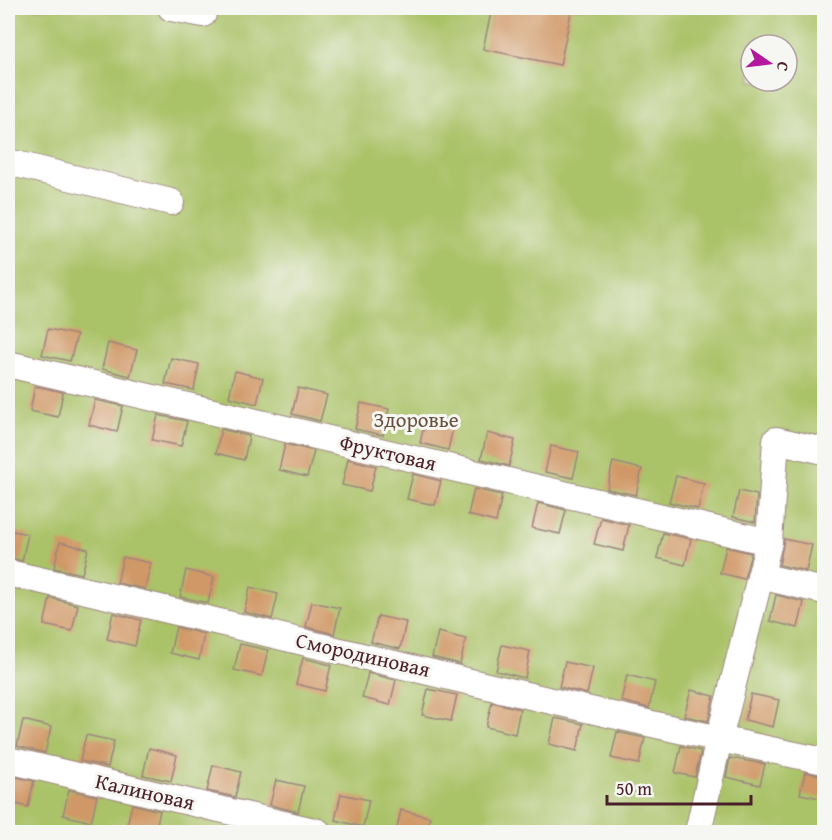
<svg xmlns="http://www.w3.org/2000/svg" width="832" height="840" font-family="'Gentium Book Plus',serif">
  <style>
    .green { fill: #aac267; stroke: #7a7049; stroke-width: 1.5; fill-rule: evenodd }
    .building { fill: #d09866 }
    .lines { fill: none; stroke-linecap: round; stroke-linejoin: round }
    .minor-casing { stroke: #9d847e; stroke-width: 28 }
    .minor { stroke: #fff; stroke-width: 26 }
    .labels { text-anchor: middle; stroke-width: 6; stroke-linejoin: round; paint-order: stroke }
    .park-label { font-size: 21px; fill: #67503d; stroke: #f6f6f2 }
    .street-label { font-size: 21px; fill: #4a1f2b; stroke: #f6f6f2 }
  </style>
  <rect width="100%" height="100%" fill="#f6f6f2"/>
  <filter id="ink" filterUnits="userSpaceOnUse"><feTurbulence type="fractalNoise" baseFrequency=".0167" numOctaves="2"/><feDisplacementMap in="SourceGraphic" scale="12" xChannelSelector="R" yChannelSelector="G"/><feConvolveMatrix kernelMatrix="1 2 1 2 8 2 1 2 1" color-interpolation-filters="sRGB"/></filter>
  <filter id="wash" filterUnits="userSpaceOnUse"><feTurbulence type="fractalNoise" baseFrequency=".008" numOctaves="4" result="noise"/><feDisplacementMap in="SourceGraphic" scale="24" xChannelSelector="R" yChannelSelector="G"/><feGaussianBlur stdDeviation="1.35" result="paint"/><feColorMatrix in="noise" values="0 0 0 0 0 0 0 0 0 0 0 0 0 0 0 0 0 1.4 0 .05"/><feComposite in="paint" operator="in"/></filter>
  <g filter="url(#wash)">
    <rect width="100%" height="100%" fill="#f0e8d1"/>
    <!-- green -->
    <path class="green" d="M8,8H824V832H8ZM751,45H787V81H751Z"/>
    <g id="blocks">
      <!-- building -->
      <path class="building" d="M492,8H572L560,65L483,49Z
        M48,329L77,335L70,361L42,355Z
        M108,343L137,350L130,376L102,369Z
        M171,358L199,364L194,390L165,384Z
        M235,371L263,378L257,404L229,397Z
        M35,386L63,392L58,417L30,411Z
        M298,388L327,395L320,421L292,414Z
        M95,400L123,406L117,432L89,425Z
        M361,403L389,409L383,435L355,429Z
        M158,415L187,421L181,446L152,440Z
        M426,417L454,423L448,450L420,443Z
        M221,429L249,436L244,460L216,453Z
        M487,433L515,440L509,466L481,459Z
        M285,444L314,451L307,477L279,470Z
        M551,446L579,452L573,478L545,472Z
        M348,459L376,466L370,491L342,485Z
        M613,462L642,469L636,495L607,489Z
        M413,474L441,481L435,505L407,499Z
        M676,476L704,483L698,509L669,502Z
        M474,489L502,495L496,522L468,515Z
        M739,491L757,495L755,522L733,517Z
        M538,503L566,510L560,534L532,528Z
        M601,518L629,525L623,551L594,544Z
        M8,530L28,534L22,561L8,557Z
        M663,533L691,539L685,565L657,558Z
        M784,539L812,545L806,571L779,565Z
        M60,542L88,549L82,574L54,568Z
        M726,547L751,553L744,579L720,573Z
        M123,557L151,563L145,589L117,583Z
        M186,570L214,577L208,603L180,597Z
        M250,587L278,594L272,619L244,612Z
        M776,595L804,602L798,628L770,621Z
        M50,598L78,605L72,631L44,625Z
        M312,602L340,608L334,634L306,627Z
        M113,613L141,620L135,646L107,639Z
        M378,616L406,622L400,649L371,642Z
        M176,627L204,634L199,660L170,653Z
        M438,632L466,639L460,664L432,657Z
        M240,644L268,650L262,676L234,670Z
        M502,645L530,651L525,678L496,671Z
        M303,658L331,665L325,691L296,684Z
        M565,662L593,668L587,694L559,687Z
        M368,673L396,680L390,705L362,698Z
        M627,675L655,682L649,708L621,701Z
        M428,689L457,695L451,721L422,715Z
        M691,690L714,696L708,721L684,716Z
        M751,694L779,700L773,727L745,720Z
        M492,702L520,709L515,734L486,727Z
        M555,718L583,724L577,751L549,744Z
        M23,720L51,727L45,753L17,746Z
        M617,732L645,738L639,764L611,758Z
        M86,735L114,741L108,767L80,761Z
        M681,746L701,751L695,777L675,773Z
        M149,748L177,755L171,781L143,775Z
        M730,758L765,764L760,785L726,777Z
        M213,765L241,772L235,797L207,791Z
        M805,772L825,776V799L800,794Z
        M8,775L34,781L28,807L8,802Z
        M276,780L304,786L298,812L270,805Z
        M69,790L97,796L91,822L63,815Z
        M341,794L369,800L363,827L335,820Z
        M132,804L160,811L155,832H141L126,829Z
        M401,810L430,817L426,832H396Z"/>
    </g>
  </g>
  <g filter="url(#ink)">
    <use href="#blocks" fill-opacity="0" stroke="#9d847e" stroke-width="1.5"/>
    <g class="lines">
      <!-- minor casing -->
      <g class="minor-casing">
        <path id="minor" d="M171,8L203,14
          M8,162L171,202
          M8,364L769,542
          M8,573C280,634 551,705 824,761
          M760,576L824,591
          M8,760L318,832
          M698,832L719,739L769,542L776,440L824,451"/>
      </g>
      <!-- minor -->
      <use href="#minor" class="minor"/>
    </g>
  </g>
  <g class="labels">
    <!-- park labels -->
    <g class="park-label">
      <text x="416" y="427">Здоровье</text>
    </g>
    <!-- street labels -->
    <g class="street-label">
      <text transform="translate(388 453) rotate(13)" y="7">Фруктовая</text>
      <text transform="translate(363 655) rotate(13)" y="7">Смородиновая</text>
      <text transform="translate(145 792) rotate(13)" y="7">Калиновая</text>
    </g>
  </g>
  <!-- margin -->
  <rect width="832" height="840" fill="none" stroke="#f6f6f2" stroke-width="30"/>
  <!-- north arrow -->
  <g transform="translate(769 63) rotate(104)"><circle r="28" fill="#f6f6f2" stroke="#b1a0a2" stroke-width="1.5"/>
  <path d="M0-4.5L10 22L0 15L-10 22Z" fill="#b5179e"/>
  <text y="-9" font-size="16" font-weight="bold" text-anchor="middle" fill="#4a1f2b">С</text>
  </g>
  <!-- scale -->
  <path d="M607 795v9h144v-9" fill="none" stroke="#4a1f2b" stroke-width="3"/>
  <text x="616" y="795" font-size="18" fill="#4a1f2b" stroke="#f6f6f2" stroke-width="4.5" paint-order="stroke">50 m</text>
</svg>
